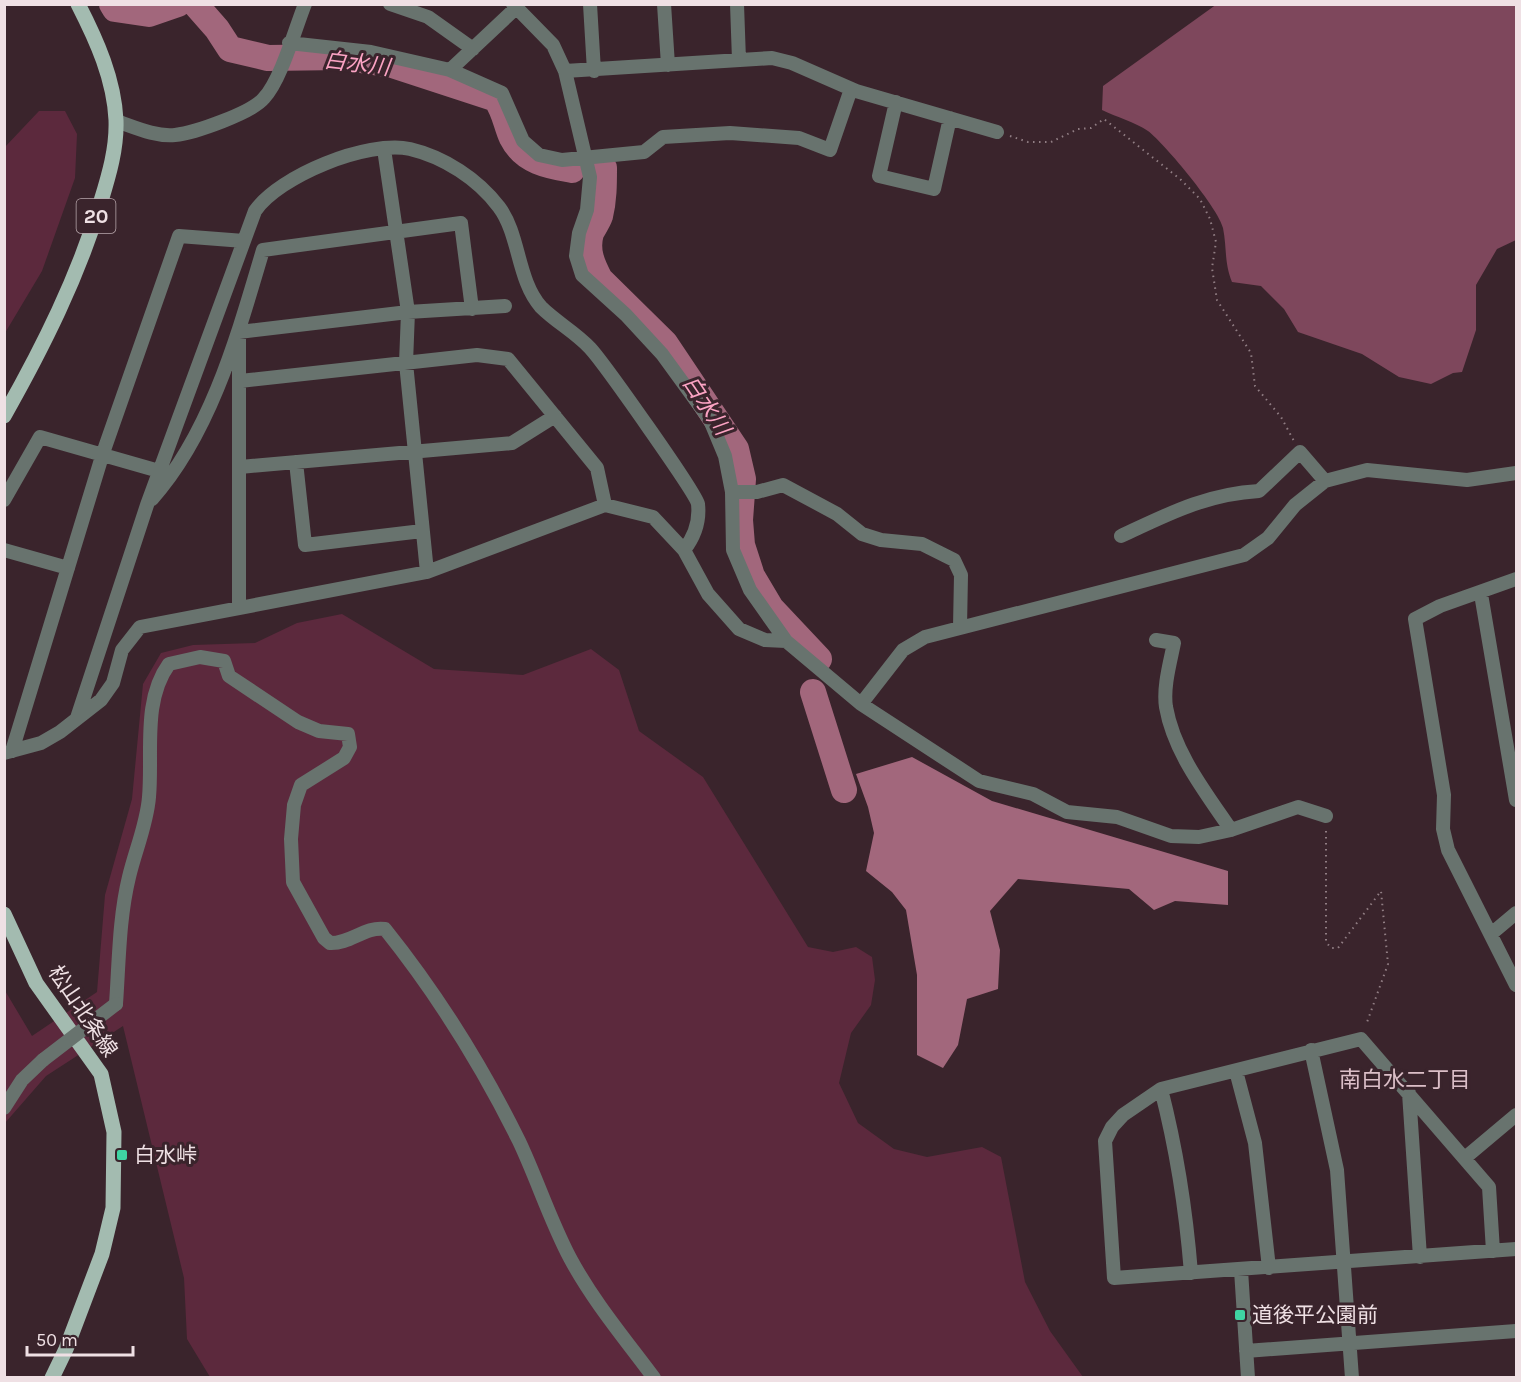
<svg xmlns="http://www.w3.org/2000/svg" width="1521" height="1382" font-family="Karla,'Noto Sans JP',sans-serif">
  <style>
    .green { fill: #5c293d }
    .forest { fill: #7e475c }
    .water { fill: #a2677c }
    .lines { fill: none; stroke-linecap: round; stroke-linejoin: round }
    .river { stroke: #a2677c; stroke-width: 26 }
    .path { stroke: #917e84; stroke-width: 2; stroke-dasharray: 1.5 4.5; stroke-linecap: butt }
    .minor { stroke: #68736e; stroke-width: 14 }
    .major { stroke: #a3bbb0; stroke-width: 15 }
    .minor-bridge { stroke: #68736e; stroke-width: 14 }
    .poi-dot { fill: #3fd4a2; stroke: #3a242c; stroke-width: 2 }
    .labels { text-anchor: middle; stroke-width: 6; stroke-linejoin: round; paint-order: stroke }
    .shield { fill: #3a242c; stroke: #b9a8ad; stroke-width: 1.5 }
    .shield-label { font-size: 20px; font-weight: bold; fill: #efe0e4 }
    .street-label { font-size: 21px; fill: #efe0e4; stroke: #3a242c }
    .poi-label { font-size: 21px; fill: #efe0e4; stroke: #3a242c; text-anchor: start }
    .water-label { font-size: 22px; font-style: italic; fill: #fba3c3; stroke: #3a242c }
    .neighbourhood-label { font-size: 22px; fill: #dbbec7; stroke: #3a242c }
  </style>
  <rect width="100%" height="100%" fill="#3a242c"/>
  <!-- green -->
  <path class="green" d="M39,111H65L77,134L75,178L42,271L5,333V147Z
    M342,614L434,669L523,675L591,649L619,670L639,731L703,777L808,947L833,952L856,947L872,957L875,980L871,1005L851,1033L839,1083L858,1123L894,1149L927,1157L982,1147L1001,1157L1025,1282L1050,1331L1083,1377H210L187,1339L184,1278L123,1026L46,1076L5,1123L4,989L32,1036L97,992L105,895L132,799L143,684L161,653L193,645L255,643L297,623Z"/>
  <!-- forest -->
  <path class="forest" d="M1217,4L1516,5V240L1497,249L1476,285V330L1462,372L1453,373L1431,384L1399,377L1362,354L1298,332L1284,309L1261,286L1232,282C1224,262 1227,248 1223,228C1219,209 1165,144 1148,131C1135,122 1116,117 1102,110L1103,86Z"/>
  <!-- water -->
  <path class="water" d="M912,757L992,801L1228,871V905L1175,901L1154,910L1129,889L1018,879L990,911L1000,950L998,989L967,999L958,1045L943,1068L917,1055V975L906,910L892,892L866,871L874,833L868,807L856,774Z"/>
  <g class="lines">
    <!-- river -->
    <path class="river" d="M112,4L115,9L149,14L178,4
      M195,4L217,29L230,49L268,58L341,57L392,65L496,99C505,112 506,125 512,138C524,162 549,166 572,170
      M597,169L604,168C604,184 604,200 600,216C598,222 594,227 591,233C586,250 592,264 600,279L665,343L736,449L743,479L740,520L742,545L752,576L771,608L819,659
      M813,692L844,790"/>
    <!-- path -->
    <path class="path" d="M1010,136L1028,142H1051L1078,129L1091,128L1104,119L1180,179L1200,199L1210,219L1216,242L1212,268L1217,300L1251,353L1255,386L1281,417L1294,441
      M1326,831V942L1331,948H1338L1381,891L1388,964L1366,1025"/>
    <!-- minor -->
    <path class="minor" d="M390,4L428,17L473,49
      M513,4L553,45L565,71L590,177L587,210L579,233L576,256L582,275L626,315L662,354L710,420L725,456L732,492L733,550L750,590L786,641L861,704L979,781L1033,794L1067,812L1117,817L1171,836L1199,837L1231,830L1298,807L1326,816
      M590,4L594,71
      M664,4L668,65
      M737,4L739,60
      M289,43L371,52L450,70L502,93L523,141L539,155L562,160L644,152L663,137L730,133L799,138L830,150L851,89
      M450,70L516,8
      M565,71L772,58L792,63L856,91L997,132
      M896,102L879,176L934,189L950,118
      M116,121C134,127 155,137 175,135C194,133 252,113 264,98C281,80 295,29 305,4
      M384,149L408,312L406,363L427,572
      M240,381L477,355L508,359L597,468L605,505
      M296,462L305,545L422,531
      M240,467L512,443L555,416
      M732,492H757L783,485L837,514L862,534L881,540L922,544L954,560L961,575L960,627
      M152,499C211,433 238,334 263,250L461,223L472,309
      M4,500L40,437L159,471
      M1121,536C1168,514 1206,494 1259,491L1300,452L1325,481L1367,470L1467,480L1516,473
      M4,550L68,568
      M1516,579L1440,606L1415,619L1444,795L1443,829L1448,850L1516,985
      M1481,594L1516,800
      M239,608V332L408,312L505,306
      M1156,640L1174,643C1170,663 1163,687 1166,707C1174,753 1206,793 1231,830
      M861,704L903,650L925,637L1244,555L1268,538L1295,505L1325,481
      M77,718L147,505L255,211C279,176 367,140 410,149C444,157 478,179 499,207C520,235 517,280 541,307C556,322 575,332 590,348C603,362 696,493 698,504C700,522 695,536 684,550
      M12,751L103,453L179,236L244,241
      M4,753L41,743L60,732L101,700L113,683L122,650L140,627L427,572L605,505L653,517L684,550L708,594L739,629L765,640L786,641
      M1491,934L1516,913
      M116,1004C119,962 119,918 129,877C135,851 147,824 149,797C153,754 142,701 169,664L200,657L224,661L229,676L298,722L319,731L348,734L350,747L344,758L301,785L294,805L291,839L293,882L324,938L330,943C350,944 365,926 385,929C437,994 482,1066 519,1141C537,1179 550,1220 570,1258C593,1301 625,1339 654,1378
      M1311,1050L1337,1170L1352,1378
      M1236,1071L1255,1143L1269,1268
      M1161,1089C1177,1151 1186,1210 1191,1273
      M1409,1093L1420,1257
      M4,1108L22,1080L43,1060
      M1466,1157L1516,1115
      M1493,1251L1489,1187L1361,1039L1161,1089L1123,1115L1112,1127L1105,1141L1114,1278L1516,1249
      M1241,1270L1248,1378
      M1246,1351L1516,1331"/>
    <!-- major -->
    <path class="major" d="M4,416C43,347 78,277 101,201C109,175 117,148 116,120C114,79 97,41 78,4
      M4,914L36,983L101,1074L114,1132L113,1208L102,1254L66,1349L52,1378"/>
    <!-- minor-bridge -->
    <path class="minor-bridge" d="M43,1060L116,1004"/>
  </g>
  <!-- markers -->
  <g class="poi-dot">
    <rect x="116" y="1149" width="12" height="12" rx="3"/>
    <rect x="1234" y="1309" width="12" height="12" rx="3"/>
  </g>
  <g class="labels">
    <!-- shield labels -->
    <rect class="shield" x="76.5" y="199" width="39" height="34" rx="4.5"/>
    <g class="shield-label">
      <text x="96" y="223">20</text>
    </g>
    <!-- street labels -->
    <g class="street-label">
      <text transform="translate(83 1011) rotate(56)" y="7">松山北条線</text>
    </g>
    <!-- poi labels -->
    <g class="poi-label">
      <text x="134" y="1162">白水峠</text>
      <text x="1252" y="1322">道後平公園前</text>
    </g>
    <!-- water labels -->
    <g class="water-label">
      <text transform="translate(357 63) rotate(7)" y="8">白水川</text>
      <text transform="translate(707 405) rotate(56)" y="8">白水川</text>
    </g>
    <!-- neighbourhood labels -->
    <g class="neighbourhood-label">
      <text x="1405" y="1087">南白水二丁目</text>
    </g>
  </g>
  <!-- border -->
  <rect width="1521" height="1382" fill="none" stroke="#efe0e4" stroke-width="12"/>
  <!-- scale -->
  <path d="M27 1346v9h106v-9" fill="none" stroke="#efe0e4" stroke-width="3"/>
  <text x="36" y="1346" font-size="18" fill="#efe0e4" stroke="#3a242c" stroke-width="4.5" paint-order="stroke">50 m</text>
</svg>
